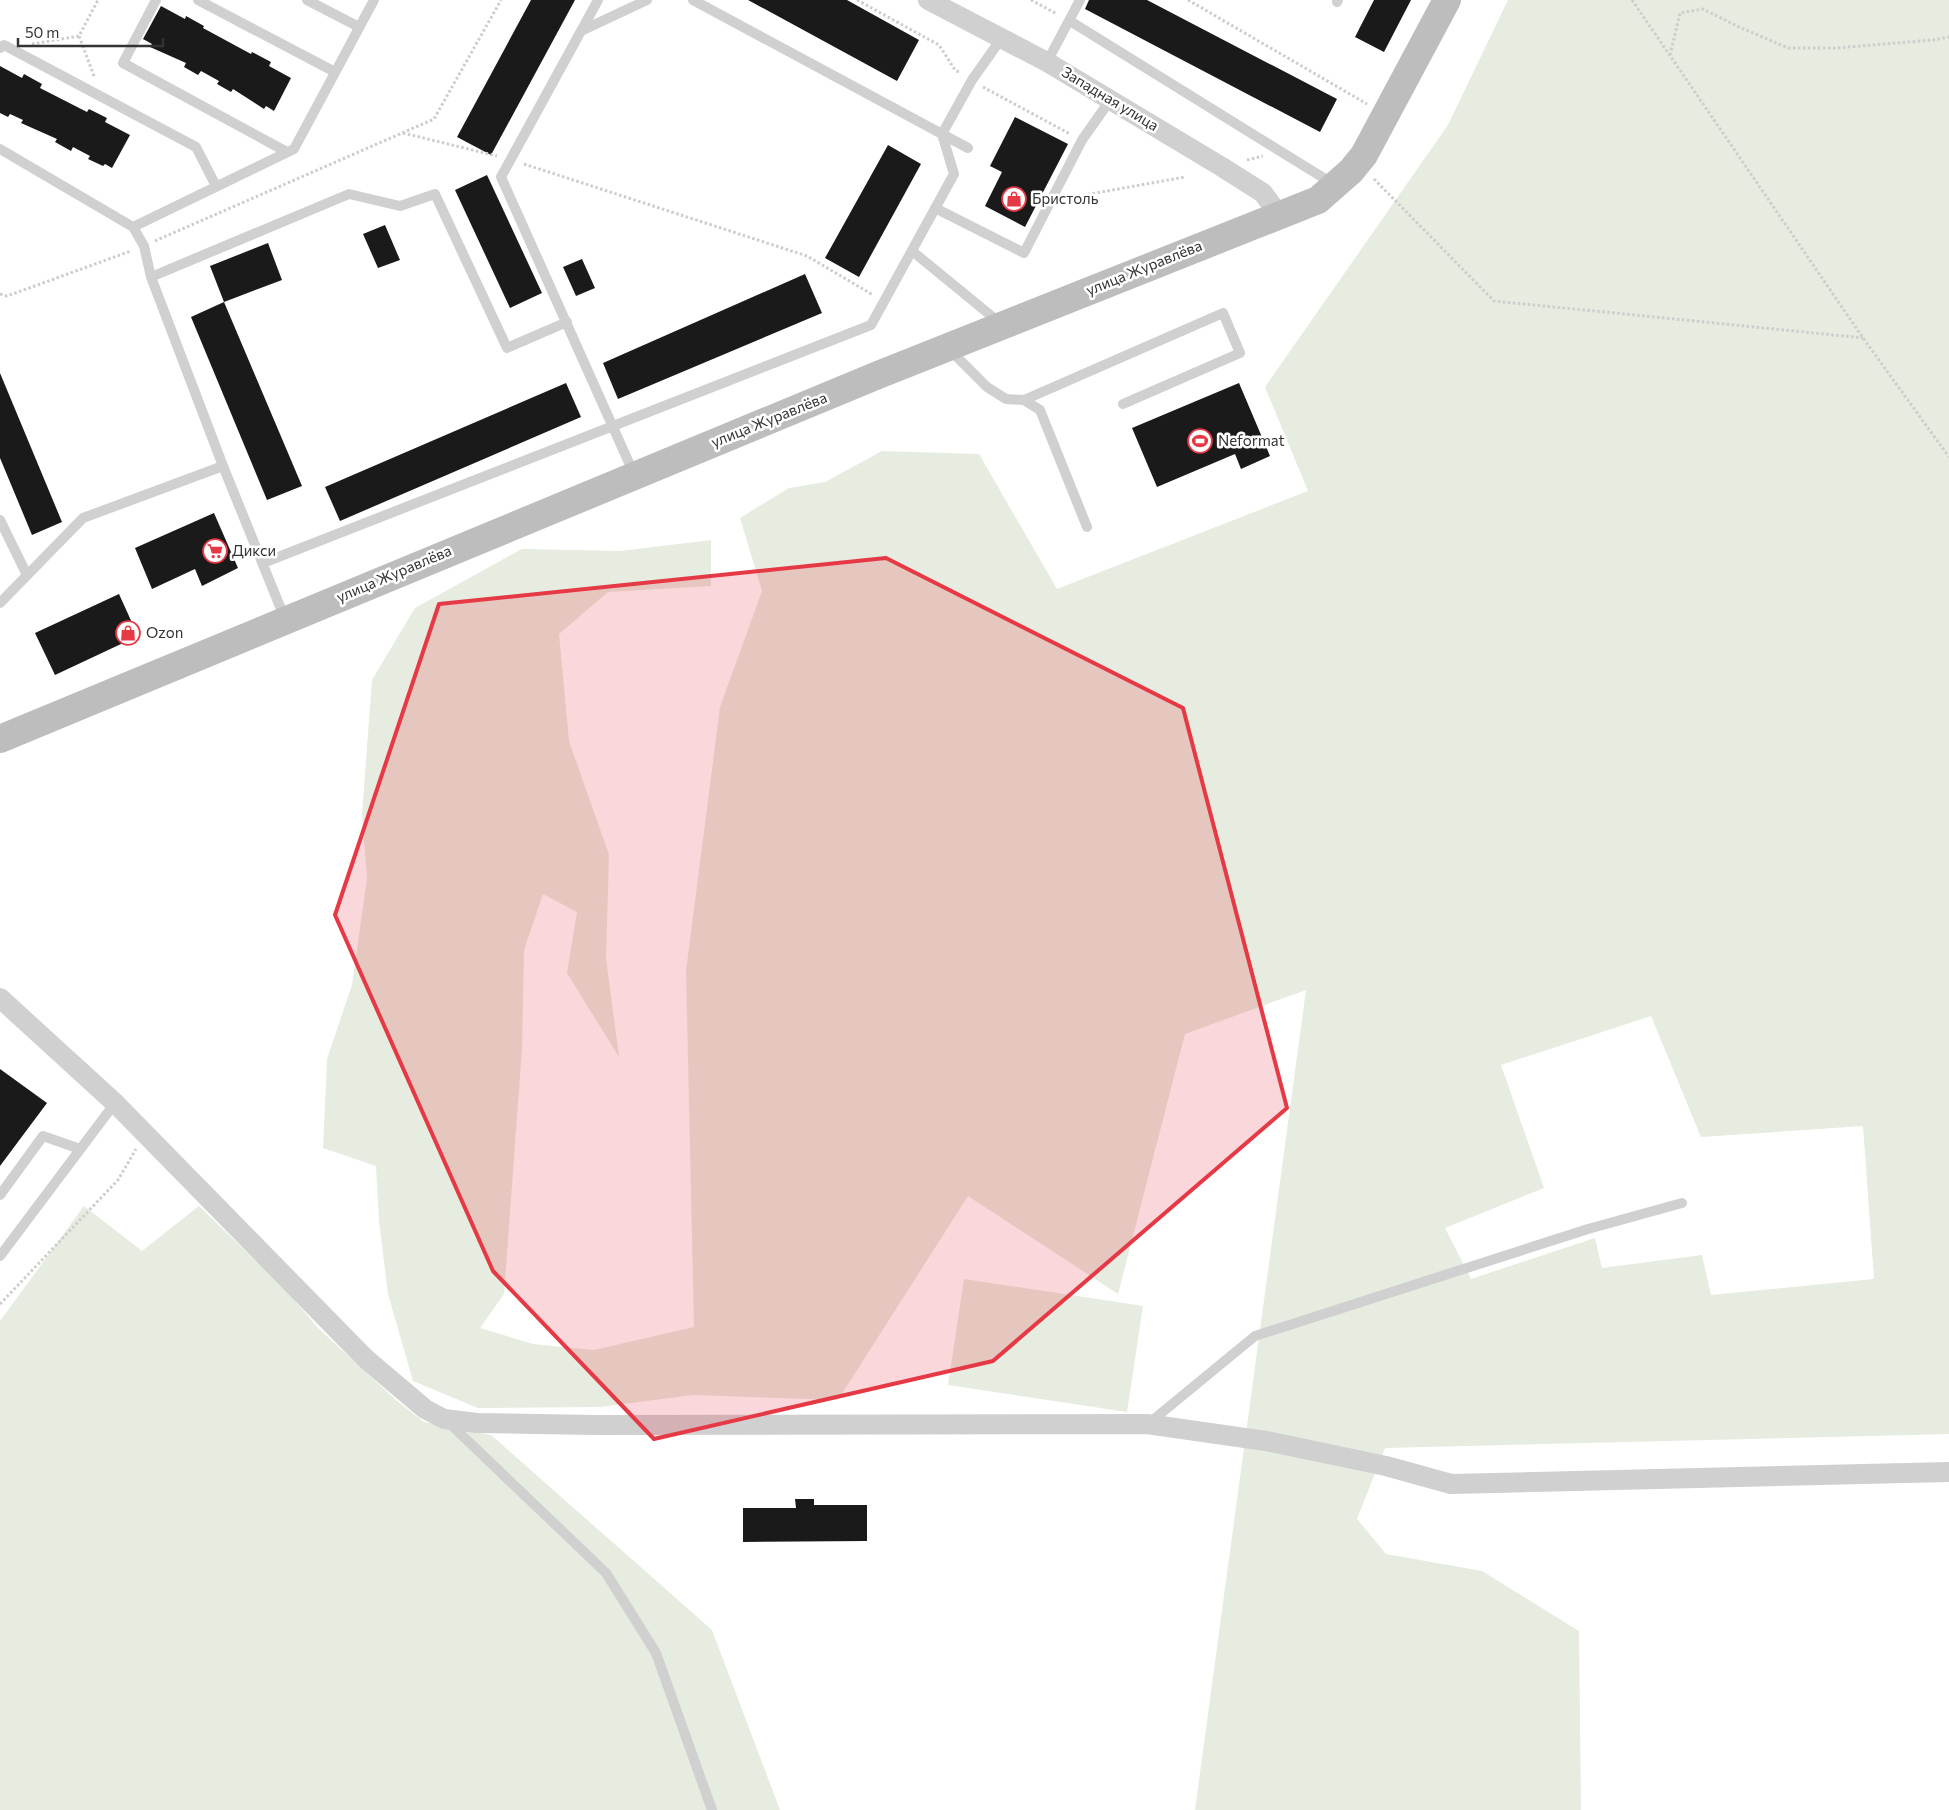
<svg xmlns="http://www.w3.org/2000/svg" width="1949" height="1810" font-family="Commissioner,sans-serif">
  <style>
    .green { fill: #e6ecdf; fill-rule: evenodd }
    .building { fill: #1a1a1a }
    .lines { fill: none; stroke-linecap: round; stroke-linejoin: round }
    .path { stroke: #cdcdcd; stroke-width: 3; stroke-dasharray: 2.5 2.5; stroke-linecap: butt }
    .lane { stroke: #d0d0d0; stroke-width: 10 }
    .street { stroke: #d0d0d0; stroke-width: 20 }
    .secondary { stroke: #bdbdbd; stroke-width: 28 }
    .marked { fill: #e63946; fill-opacity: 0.2; stroke: #e63946; stroke-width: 4; stroke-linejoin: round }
    .labels { text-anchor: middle; stroke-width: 5; stroke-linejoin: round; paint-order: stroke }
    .street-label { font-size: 15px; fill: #333; stroke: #fff }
    .poi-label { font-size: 15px; fill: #333; stroke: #fff; text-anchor: start }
  </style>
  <rect width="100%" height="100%" fill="#fff"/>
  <!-- green -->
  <path class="green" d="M1508,0H1949V1434L1385,1448L1357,1519L1386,1554L1482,1571L1579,1631L1581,1810H1195L1306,990L1185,1034L1118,1294L968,1196L838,1400L693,1395L600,1407L478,1408L413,1381L388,1294L379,1221L376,1166L323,1148L327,1059L352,985L367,878L362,815L372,680L415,608L522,549L621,551L711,540V586L608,592L559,634L569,741L609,855L606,958L619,1057L567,973L577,912L543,894L524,950L522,1049L504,1294L480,1328L533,1344L594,1350L694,1327L686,971L720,707L762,591L740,518L789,488L825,482L882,451L979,454L1057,589L1308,491L1265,387L1448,125ZM1651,1016L1701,1137L1863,1126L1874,1279L1711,1295L1702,1255L1602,1268L1595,1238L1471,1279L1445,1228L1544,1188L1501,1065Z
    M84,1206L142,1251L199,1206L286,1290L317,1327L397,1401L424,1422L491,1435L712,1630L780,1810H0V1321Z
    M964,1279L1143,1306L1127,1412L948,1385Z"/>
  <!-- building -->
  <path class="building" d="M531,0H575L491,155L457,137Z
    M748,0H847L919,40L897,81Z
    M1089,0H1147L1337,99L1320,132L1085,9Z
    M1374,0H1411L1384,52L1355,37Z
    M161,6L185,19L186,16L204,26L203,28L251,54L252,52L271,62L269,66L291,78L274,111L266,106L264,109L233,89L231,92L217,84L219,81L201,71L198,75L184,67L186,63L150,47L152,44L143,39Z
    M0,66L22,78L24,74L42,84L40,88L87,112L89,109L107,118L105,122L130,135L112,168L105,164L103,166L88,159L90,156L73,147L71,151L55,142L57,139L21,123L23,120L10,114L8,117L0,113Z
    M1015,117L1068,144L1025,227L985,206L1002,172L990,166Z
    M888,145L921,164L859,277L825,258Z
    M487,175L542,293L510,308L455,190Z
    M385,225L400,260L378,268L363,234Z
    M268,243L282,280L224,302L210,266Z
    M582,259L595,288L576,296L563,267Z
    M805,274L822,313L618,399L603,363Z
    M224,302L302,486L267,500L191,317Z
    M0,373L62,522L32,535L0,458Z
    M566,383L581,417L340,521L325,487Z
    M1239,383L1270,456L1241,469L1235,454L1157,487L1132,428Z
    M214,513L238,568L202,586L195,569L152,589L135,548Z
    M119,594L138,636L55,675L35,633Z
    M0,1069L47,1103L0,1166Z
    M795,1499H814V1505H867V1541L743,1542V1508H796Z"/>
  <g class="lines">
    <!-- path -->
    <path class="path" d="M857,0L939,45L955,70L961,73
      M1031,0L1057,14
      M1188,0L1367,104
      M1632,0L1863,338L1949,457
      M32,44L79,36
      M1670,55L1680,13L1703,9L1739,27L1788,48H1836L1933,40L1949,37
      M94,76L79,36L98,0
      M983,87L1070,134
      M403,133L497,156
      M1247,160L1263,156
      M524,164L807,256L873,295
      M1374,179L1494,301L1863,338
      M1068,198L1185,177
      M155,241L434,119L501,0
      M0,294L7,296L131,251
      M0,1304L118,1180L136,1149"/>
    <!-- lane -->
    <path class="lane" d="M156,0L123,63L287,152
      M198,0L335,72
      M307,0L359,27
      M598,0L501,177L634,474
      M693,0L968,148
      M1337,2L1338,0
      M1070,21L1335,185
      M581,31L647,0
      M0,48L4,45L196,147L216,186
      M1047,62L1080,0
      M0,149L133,227L294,149L374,0
      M935,208L1024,253L1082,140L1111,99
      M133,227L144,246L151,277
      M912,251L1000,323
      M949,349L987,387L1006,399L1024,400L1040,410L1087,527
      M1024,400L1223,313L1240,353L1123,404
      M0,520L27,575
      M263,563L871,325L954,174L942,134L972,80L1001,39
      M0,603L83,518L223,466
      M285,619L223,466L151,277L349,194L400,206L435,194L507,348L567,322
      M0,1195L43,1136L80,1149
      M0,1256L115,1103
      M447,1421L606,1573L656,1653L712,1810
      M1148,1424L1255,1336L1588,1229L1682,1203"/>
    <!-- street -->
    <path class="street" d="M928,0L1047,62L1222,167L1263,193L1279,215
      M0,998L115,1103L366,1359L425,1409L444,1419L477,1423L595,1425L1147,1424L1266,1441L1386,1466L1451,1484L1949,1472"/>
    <!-- secondary -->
    <path class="secondary" d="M0,739L878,375L1318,200L1351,171L1364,155L1447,0"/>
  </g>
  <!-- marked area -->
  <path class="marked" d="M886,558L1183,708L1287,1108L993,1361L654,1439L493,1271L335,915L439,604Z"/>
  <!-- icons -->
  <defs>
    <g id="shop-ring" transform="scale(1.25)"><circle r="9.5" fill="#fff" stroke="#e63946" stroke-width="1.5"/><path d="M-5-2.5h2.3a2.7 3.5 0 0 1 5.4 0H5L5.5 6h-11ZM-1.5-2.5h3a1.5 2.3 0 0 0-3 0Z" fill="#e63946"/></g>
    <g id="stadium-ring" transform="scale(1.25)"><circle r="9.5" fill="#fff" stroke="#e63946" stroke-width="1.5"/><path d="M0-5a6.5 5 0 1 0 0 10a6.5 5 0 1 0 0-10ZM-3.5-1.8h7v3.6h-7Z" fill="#e63946"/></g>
    <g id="supermarket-ring" transform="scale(1.25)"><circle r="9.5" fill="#fff" stroke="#e63946" stroke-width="1.5"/><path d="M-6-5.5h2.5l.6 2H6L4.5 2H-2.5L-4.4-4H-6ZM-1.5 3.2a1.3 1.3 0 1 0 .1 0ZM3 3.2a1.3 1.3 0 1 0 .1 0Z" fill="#e63946"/></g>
  </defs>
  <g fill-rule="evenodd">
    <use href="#shop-ring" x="1014" y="199"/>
    <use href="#stadium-ring" x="1200" y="441"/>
    <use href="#supermarket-ring" x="215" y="551"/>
    <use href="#shop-ring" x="128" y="633"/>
  </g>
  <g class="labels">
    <!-- street labels -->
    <g class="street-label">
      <text transform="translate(1110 99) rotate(31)" y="5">Западная улица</text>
      <text transform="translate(1144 268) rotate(-22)" y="5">улица Журавлёва</text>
      <text transform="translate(769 420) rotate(-22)" y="5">улица Журавлёва</text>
      <text transform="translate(394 574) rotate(-23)" y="5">улица Журавлёва</text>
    </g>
    <!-- poi labels -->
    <g class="poi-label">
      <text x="1032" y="204">Бристоль</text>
      <text x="1218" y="446">Neformat</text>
      <text x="232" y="556">Дикси</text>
      <text x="146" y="638">Ozon</text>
    </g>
  </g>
  <!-- scale -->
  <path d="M18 38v8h145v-8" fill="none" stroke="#333333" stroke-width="2.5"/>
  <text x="25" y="38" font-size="15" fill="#333333" stroke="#ffffff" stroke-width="4" paint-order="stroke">50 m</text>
</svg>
